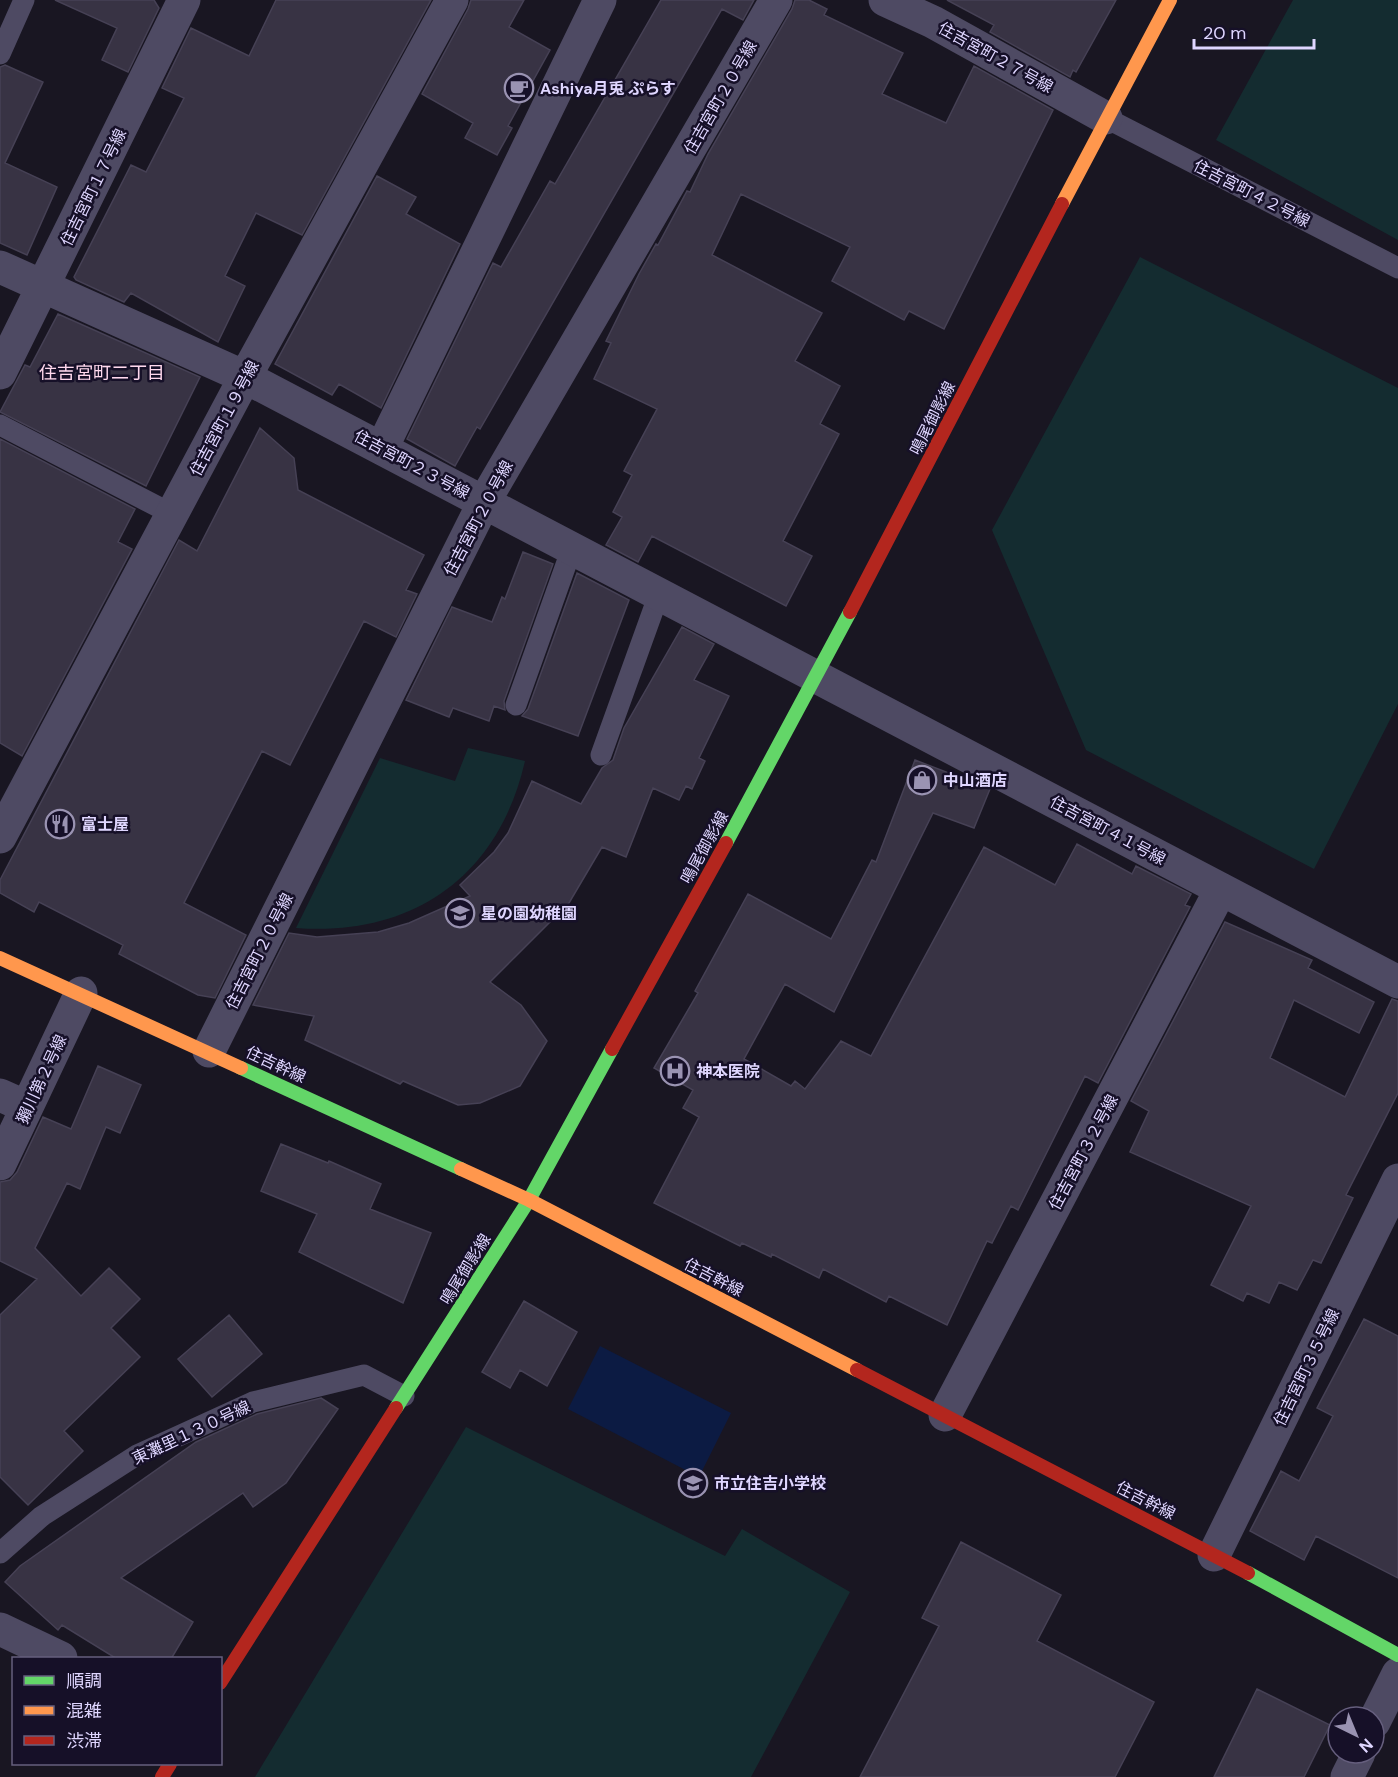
<svg xmlns="http://www.w3.org/2000/svg" width="1398" height="1777" font-family="'DM Sans','Noto Sans JP',sans-serif">
  <style>
    .green { fill: #142c30 }
    .water { fill: #0c1b43 }
    .building { fill: #383344; stroke: #464155; stroke-width: 1.5 }
    .lines { fill: none; stroke-linecap: round; stroke-linejoin: round }
    .lane { stroke: #4e4a63; stroke-width: 21 }
    .street { stroke: #4e4a63; stroke-width: 33 }
    .fast { stroke: #63d668; stroke-width: 14 }
    .slow { stroke: #ff974d; stroke-width: 14 }
    .jam { stroke: #b3261e; stroke-width: 14 }
    .labels { text-anchor: middle; stroke-width: 5; stroke-linejoin: round; paint-order: stroke }
    .street-label { font-size: 16px; fill: #dfd6ff; stroke: #161028 }
    .poi-label { font-size: 16px; font-weight: bold; fill: #dfd6ff; stroke: #161028; text-anchor: start }
    .neighbourhood-label { font-size: 18px; fill: #ffd8ed; stroke: #161028 }
  </style>
  <rect width="100%" height="100%" fill="#191622"/>
  <!-- green -->
  <path class="green" d="M1293,0H1398V240L1216,140Z
    M1140,257L1398,388V704L1314,869L1086,750L992,530Z
    M468,748L525,761C499,876 413,937 296,928L380,758L455,781Z
    M466,1427L725,1556L742,1529L850,1592L751,1777H255Z"/>
  <!-- water -->
  <path class="water" d="M600,1346L731,1413L699,1477L568,1409Z"/>
  <!-- building -->
  <path class="building" d="M55,0H154L159,8L128,72L102,60L117,28Z
    M276,0H431L302,235L256,213L225,276L245,286L218,342L131,293L124,302L76,280L74,277L131,165L146,172L184,98L162,88L191,28L249,56Z
    M471,0H524L509,27L550,50L508,126L512,128L497,155L465,138L473,123L422,94L468,9Z
    M661,0H754L743,20L722,9L480,429L477,427L455,466L407,439L493,263L501,267L550,181L555,184Z
    M795,0H809L827,9L824,15L903,53L882,94L946,123L974,66L1053,110L944,329L909,311L904,320L832,281L850,247L741,194L712,255L822,313L795,361L840,386L820,424L839,434L783,541L812,556L786,606L652,536L638,562L606,545L622,517L613,512L632,475L624,471L657,409L594,379L611,343L606,341L639,274L656,244L658,245L687,191L690,192L708,154L792,9Z
    M947,0H1116L1076,72L1073,70L1070,77L990,32L994,25Z
    M5,65L43,82L5,163L57,187L27,255L0,243V67Z
    M377,176L416,197L406,214L460,244L381,408L339,384L332,395L275,364Z
    M58,314L200,377L146,486L0,412L25,365L30,367Z
    M260,428L294,458L298,490L424,555L406,590L417,594L396,637L364,621L290,765L262,751L184,903L246,935L215,998L198,995L119,954L123,945L39,902L34,912L0,893V880L179,540L197,551Z
    M0,439L135,509L118,542L132,549L22,756L0,743Z
    M523,552L553,564L504,701L505,710L494,706L489,721L453,708L449,717L406,700L452,607L492,622L502,597L505,599Z
    M577,573L629,600L578,736L522,716L528,709Z
    M682,627L714,644L694,680L729,696L699,758L705,761L692,789L686,786L679,800L653,788L626,857L602,847L569,903L490,982L521,1005L547,1041L520,1086L480,1103L458,1105L403,1081L400,1084L305,1040L314,1016L253,1005L289,933L317,937L378,932L409,923L470,896L460,885L494,852L508,833L532,781L581,804L602,768L613,760L624,728Z
    M915,760L990,789L974,828L933,813L834,1012L785,984L744,1059L791,1086L795,1081L805,1089L841,1041L871,1056L984,847L1055,885L1077,844L1132,874L1136,866L1191,894L1185,905L1190,907L1098,1083L1085,1076L1018,1210L1011,1206L992,1243L987,1241L947,1325L889,1296L886,1302L823,1269L819,1278L772,1254L771,1257L742,1243L740,1246L654,1203L699,1117L683,1108L693,1090L654,1068L698,993L695,991L748,894L831,939L872,860L876,862Z
    M1225,922L1312,960L1308,968L1374,1002L1359,1033L1294,1000L1270,1058L1345,1097L1392,999L1398,1001V1093L1346,1195L1353,1198L1321,1263L1313,1260L1297,1290L1279,1282L1269,1303L1247,1293L1243,1301L1211,1285L1251,1206L1130,1152L1149,1111L1131,1101Z
    M98,1066L141,1085L120,1133L106,1127L80,1189L67,1183L35,1248L81,1296L109,1268L140,1299L111,1328L140,1357L64,1431L83,1451L28,1505L0,1477V1315L37,1279L0,1261V1182L10,1180L17,1172L43,1117L71,1129Z
    M281,1144L328,1163L329,1161L381,1184L370,1209L431,1233L403,1303L299,1252L317,1214L261,1191Z
    M524,1301L577,1332L547,1386L520,1370L510,1388L482,1372Z
    M229,1315L262,1354L212,1397L178,1359Z
    M1364,1319L1398,1336V1578L1316,1536L1304,1560L1250,1531L1281,1471L1299,1481L1333,1416L1317,1408Z
    M321,1398L338,1409L286,1483L253,1507L243,1493L121,1578L193,1622L171,1659H117L62,1625L58,1630L5,1582L20,1566L196,1442L257,1414Z
    M961,1542L1061,1595L1037,1641L1154,1702L1115,1777H860L939,1626L922,1618Z
    M1257,1689L1330,1725L1304,1777H1214Z"/>
  <g class="lines">
    <!-- lane -->
    <path class="lane" d="M0,54L24,0
      M1106,118L1398,268
      M0,425L172,514
      M516,705L572,548
      M601,755L659,594
      M0,1553L42,1516L137,1455L253,1402L364,1375L404,1396"/>
    <!-- street -->
    <path class="street" d="M885,0L933,22L1106,118
      M0,267L245,377L1398,982
      M0,373L184,0
      M382,448L600,0
      M0,837L245,377L452,0
      M209,1051L484,502L776,0
      M0,1095L27,1107
      M0,1164L81,993
      M945,1415L1221,889
      M1214,1555L1398,1180
      M0,1629L61,1658
      M1374,1722L1398,1674
      M1347,1777L1359,1753"/>
    <!-- fast -->
    <path class="fast" d="M726,843L850,612
      M241,1068L461,1169
      M396,1408L529,1200L612,1049
      M1248,1573L1398,1655"/>
    <!-- slow -->
    <path class="slow" d="M1062,204L1170,0
      M0,958L241,1068
      M461,1169L529,1200L857,1370"/>
    <!-- jam -->
    <path class="jam" d="M850,612L1062,204
      M612,1049L726,843
      M857,1370L1248,1573
      M220,1683L396,1408
      M162,1777L170,1764"/>
  </g>
  <!-- icons -->
  <defs>
    <g id="cafe-ring" transform="scale(1.5)"><circle r="9.5" fill="#161028" stroke="#9a93b2" stroke-width="1.5"/><path d="M-5.5-4.5H6V0H3Q3 3.5 0 3.5H-2.5Q-5.5 3.5-5.5 0ZM3-3.2v2h1.7v-2ZM-6 4.5H4V6H-6Z" fill="#9a93b2"/></g>
    <g id="shop-ring" transform="scale(1.5)"><circle r="9.5" fill="#161028" stroke="#9a93b2" stroke-width="1.5"/><path d="M-5-2.5h2.3a2.7 3.5 0 0 1 5.4 0H5L5.5 6h-11ZM-1.5-2.5h3a1.5 2.3 0 0 0-3 0Z" fill="#9a93b2"/></g>
    <g id="restaurant-ring" transform="scale(1.5)"><circle r="9.5" fill="#161028" stroke="#9a93b2" stroke-width="1.5"/><path d="M-5-6h1v4h1v-4h1v4h1v-4h1v5L-1.5 .5V6h-2V.5L-5-1ZM5-6V6H3V1.5H1.5Q1.5-4 5-6Z" fill="#9a93b2"/></g>
    <g id="school-ring" transform="scale(1.5)"><circle r="9.5" fill="#161028" stroke="#9a93b2" stroke-width="1.5"/><path d="M0-5L7-2L0 1L-7-2ZM-4 1L0 2.5L4 1V4Q0 6-4 4Z" fill="#9a93b2"/></g>
    <g id="hospital-ring" transform="scale(1.5)"><circle r="9.5" fill="#161028" stroke="#9a93b2" stroke-width="1.5"/><path d="M-5-5h3v3.5h4V-5h3V5h-3V1.5h-4V5h-3Z" fill="#9a93b2"/></g>
  </defs>
  <g fill-rule="evenodd">
    <use href="#cafe-ring" x="519" y="88"/>
    <use href="#shop-ring" x="922" y="780"/>
    <use href="#restaurant-ring" x="60" y="824"/>
    <use href="#school-ring" x="460" y="913"/>
    <use href="#hospital-ring" x="675" y="1071"/>
    <use href="#school-ring" x="693" y="1483"/>
  </g>
  <g class="labels">
    <!-- street labels -->
    <g class="street-label">
      <text transform="translate(996 57) rotate(29)" y="6">住吉宮町２７号線</text>
      <text transform="translate(720 97) rotate(-60)" y="6">住吉宮町２０号線</text>
      <text transform="translate(93 187) rotate(-64)" y="6">住吉宮町１７号線</text>
      <text transform="translate(1252 193) rotate(27)" y="6">住吉宮町４２号線</text>
      <text transform="translate(224 418) rotate(-62)" y="6">住吉宮町１９号線</text>
      <text transform="translate(932 418) rotate(-63)" y="6">鳴尾御影線</text>
      <text transform="translate(412 464) rotate(28)" y="6">住吉宮町２３号線</text>
      <text transform="translate(478 518) rotate(-62)" y="6">住吉宮町２０号線</text>
      <text transform="translate(1108 830) rotate(28)" y="6">住吉宮町４１号線</text>
      <text transform="translate(704 847) rotate(-61)" y="6">鳴尾御影線</text>
      <text transform="translate(259 951) rotate(-63)" y="6">住吉宮町２０号線</text>
      <text transform="translate(276 1064) rotate(25)" y="6">住吉幹線</text>
      <text transform="translate(41 1079) rotate(-65)" y="6">獺川第２号線</text>
      <text transform="translate(1083 1152) rotate(-62)" y="6">住吉宮町３２号線</text>
      <text transform="translate(465 1269) rotate(-58)" y="6">鳴尾御影線</text>
      <text transform="translate(714 1277) rotate(27)" y="6">住吉幹線</text>
      <text transform="translate(1306 1367) rotate(-64)" y="6">住吉宮町３５号線</text>
      <text transform="translate(191 1432) rotate(-25)" y="6">東灘里１３０号線</text>
      <text transform="translate(1146 1500) rotate(27)" y="6">住吉幹線</text>
    </g>
    <!-- poi labels -->
    <g class="poi-label">
      <text x="540" y="94">Ashiya月兎 ぷらす</text>
      <text x="943" y="786">中山酒店</text>
      <text x="81" y="830">富士屋</text>
      <text x="481" y="919">星の園幼稚園</text>
      <text x="696" y="1077">神本医院</text>
      <text x="714" y="1489">市立住吉小学校</text>
    </g>
    <!-- neighbourhood labels -->
    <g class="neighbourhood-label">
      <text x="102" y="379">住吉宮町二丁目</text>
    </g>
  </g>
  <!-- legend -->
  <rect x="12" y="1657" width="210" height="108" fill="#161028" stroke="#665f7e" stroke-width="1.5"/>
  <rect x="24" y="1676" width="30" height="9" fill="#63d668" stroke="#665f7e" stroke-width="1.5"/>
  <text x="66" y="1687" font-size="18" fill="#dfd6ff">順調</text>
  <rect x="24" y="1706" width="30" height="9" fill="#ff974d" stroke="#665f7e" stroke-width="1.5"/>
  <text x="66" y="1717" font-size="18" fill="#dfd6ff">混雑</text>
  <rect x="24" y="1736" width="30" height="9" fill="#b3261e" stroke="#665f7e" stroke-width="1.5"/>
  <text x="66" y="1747" font-size="18" fill="#dfd6ff">渋滞</text>
  <!-- north arrow -->
  <g transform="translate(1356 1735) rotate(137)"><circle r="28" fill="#161028" stroke="#665f7e" stroke-width="1.5"/>
  <path d="M0-4.5L10 22L0 15L-10 22Z" fill="#9a93b2"/>
  <text y="-9" font-size="16" font-weight="bold" text-anchor="middle" fill="#dfd6ff">N</text>
  </g>
  <!-- scale -->
  <path d="M1194 39v9h120v-9" fill="none" stroke="#dfd6ff" stroke-width="3"/>
  <text x="1203" y="39" font-size="18" fill="#dfd6ff" stroke="#161028" stroke-width="4.5" paint-order="stroke">20 m</text>
</svg>
